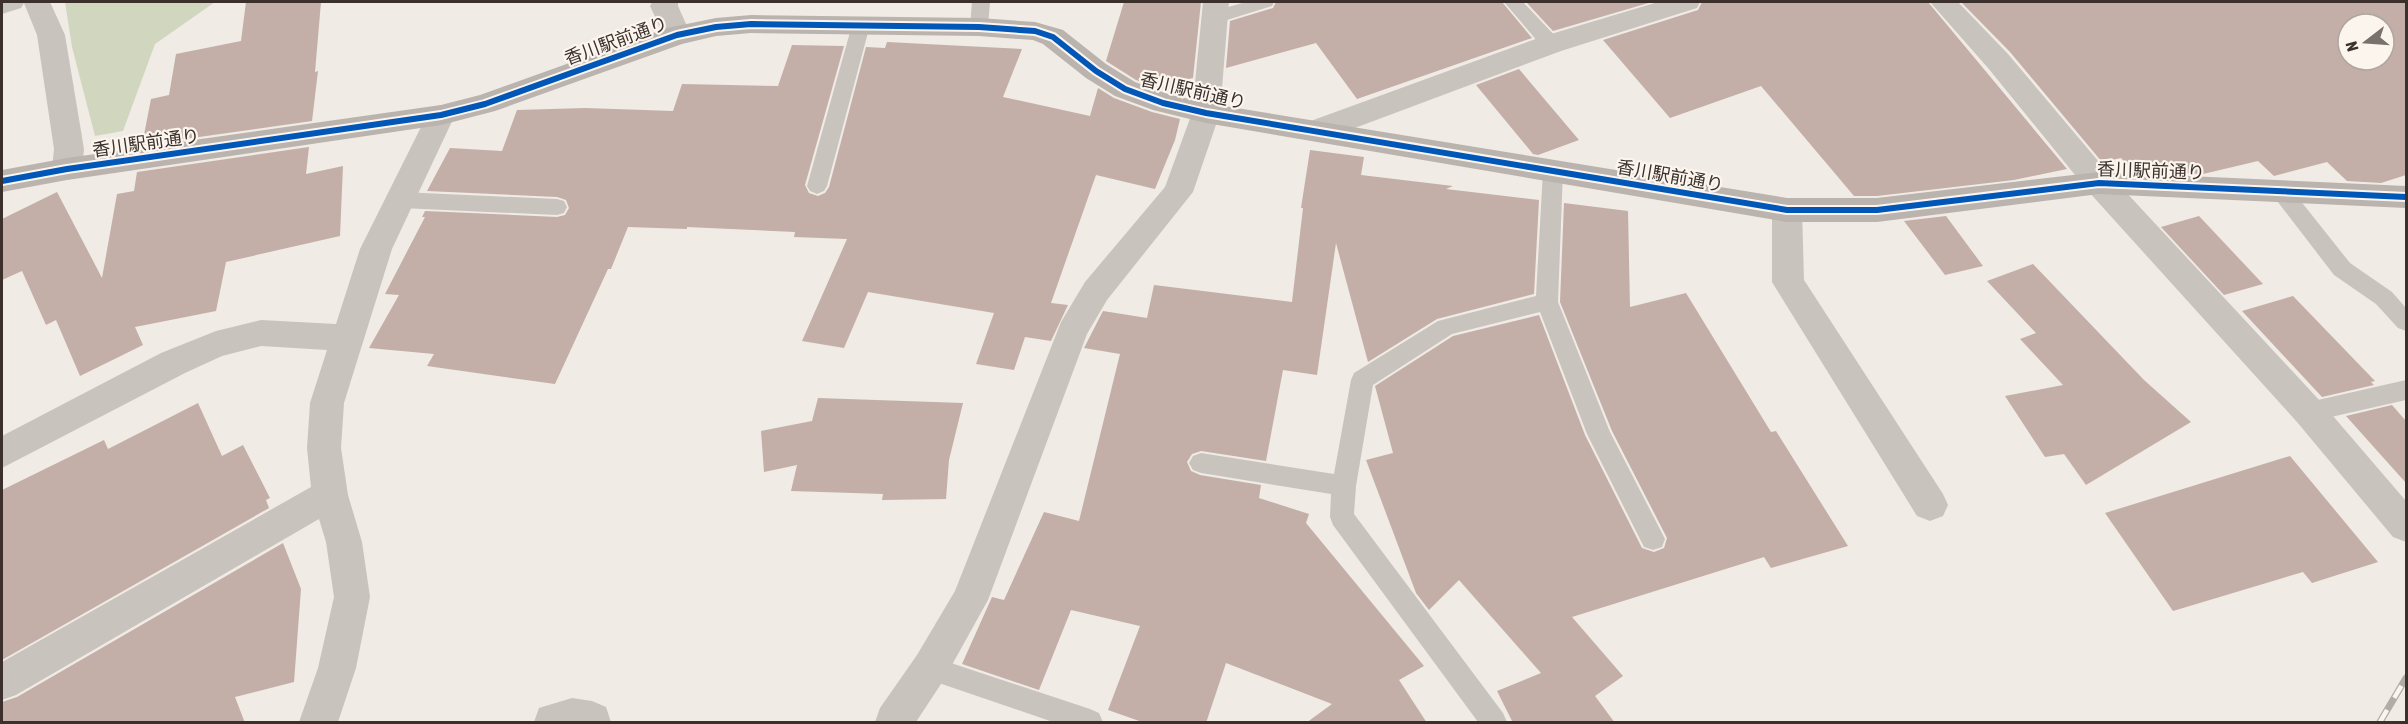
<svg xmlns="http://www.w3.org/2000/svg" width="2408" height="724" font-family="'Asap Condensed','Noto Sans JP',sans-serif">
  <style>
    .green { fill: #d1d6bf }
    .building { fill: #c3afa7; fill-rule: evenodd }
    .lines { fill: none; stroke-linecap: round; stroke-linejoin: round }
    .lane { fill: #c9c3be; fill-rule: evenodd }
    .street { fill: #c9c3be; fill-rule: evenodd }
    .secondary { fill: #bab3ae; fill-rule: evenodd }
    .rail-casing { stroke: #b1aca8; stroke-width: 7 }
    .rail { stroke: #fbf5ee; stroke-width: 4.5; stroke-dasharray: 14; stroke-linecap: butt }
    .cycleway-casing { stroke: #fbf5ee; stroke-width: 10 }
    .cycleway { stroke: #0057b8; stroke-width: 6 }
    .labels { text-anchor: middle; stroke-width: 4.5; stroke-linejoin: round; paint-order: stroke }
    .street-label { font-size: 18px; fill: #3b302b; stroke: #fbf5ee }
  </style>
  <rect width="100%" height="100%" fill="#f0ebe5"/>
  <!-- green -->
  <path class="green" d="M65,2H215L155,44L123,131L95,136L72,47Z"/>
  <!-- building -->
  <path class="building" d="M246,2H321L315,72L318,71L312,121L142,145L151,99L169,95L176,54L241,41Z
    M1124,2H1201L1193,78L1189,79L1185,96L1136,80L1106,61Z
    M1276,2H1502L1532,38L1357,99L1316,43L1226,68L1230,21L1273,8Z
    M1526,2H1652L1553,31Z
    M1702,2H1928L2067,169L2014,180L1877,196H1854L1761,86L1670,118L1603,40L1698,10Z
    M1961,2H2406V175L2381,183L2347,181L2327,162L2274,176L2258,161L2203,174L2133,171L2121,158L2102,162L2010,52ZM2348,24H2384V60H2348Z
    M887,42L1022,49L1003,97L1090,116L1098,88L1114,98L1152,112L1180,119L1175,140L1155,189L1096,175L1051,303L1068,305L1051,341L1025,337L1014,370L976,364L994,313L868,292L844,348L802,341L847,239L794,237L795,232L687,227V229L628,227L611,269H608L555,384L427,366L434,354L369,348L399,295L385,294L425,217H422L425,211L557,217L565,215L569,208L566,200L557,197L427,191L450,148L502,151L517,110L585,108L673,111L682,84L778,86L792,45L844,46L805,185L809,193L818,196L825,193L829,187L866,47L885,48Z
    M1519,69L1579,140L1538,155L1533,154L1476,85Z
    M309,147L306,174L343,166L340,236L226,262L216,311L135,327L143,345L80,376L56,320L46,325L22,271L2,280V219L57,192L102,278L117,194L134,191L137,172Z
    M1310,150L1364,157L1361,175L1453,186L1446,189L1539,200L1534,294L1437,319L1368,362L1336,243L1317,375L1283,370L1266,461L1201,451L1192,454L1187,462L1191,471L1200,475L1261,485L1259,498L1309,514L1306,523L1424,666L1399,680L1427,723H1306L1332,704L1226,663L1206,723H1145L1108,710L1140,626L1071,610L1039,690L962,664L992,597L1004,600L1044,512L1079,521L1120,354L1084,348L1103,311L1147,318L1154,285L1292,302L1303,208H1301Z
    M1564,203L1628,211L1630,307L1686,293L1771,432L1776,431L1848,546L1771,568L1764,557L1572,617L1623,676L1595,696L1615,723H1513L1497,691L1541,673L1459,580L1429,610L1416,593L1366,460L1393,453L1375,386L1453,336L1539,315L1585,435L1642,548L1654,552L1664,548L1667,538L1612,431L1560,302Z
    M1946,216L1983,266L1945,275L1904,221Z
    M2199,216L2263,284L2224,295L2161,227Z
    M2033,264L2144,380L2191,422L2086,485L2064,454L2045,457L2005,396L2063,385L2020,339L2036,333L1987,281Z
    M2293,296L2375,381L2371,382L2374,385L2322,397L2242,311Z
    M818,398L963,403L949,460L946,499L882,500L883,494L791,491L797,465L764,472L761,431L812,421Z
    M198,403L222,456L243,445L270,498L266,500L269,508L2,660V490L104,440L108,449Z
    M2392,405L2406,421V483L2346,416Z
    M2290,456L2378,562L2312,583L2303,572L2173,611L2105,513Z
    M283,543L301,589L294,682L235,697L245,723H2V702L17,697Z"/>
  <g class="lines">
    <!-- lane -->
    <path class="lane" d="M972,2H990L988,27L986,32L979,33L972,32L970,27Z
      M1246,2H1274L1272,6L1214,24L1207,23L1205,18L1207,13Z
      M1504,2H1523L1558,39L1560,44L1558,49L1551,51L1544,49Z
      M861,19L868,20L870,25L827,186L824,191L817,194L810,191L807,186L852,25L854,20Z
      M1553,163L1560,166L1563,171L1558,302L1610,432L1665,539L1662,547L1653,550L1644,547L1587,434L1540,312L1452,334L1373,385L1356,486L1354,514L1503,713L1507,722H1478L1333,525L1330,517L1331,494L1201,473L1193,470L1189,463L1193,456L1201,453L1334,474L1351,380L1354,373L1438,321L1536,296L1543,171L1546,166Z
      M2281,183L2288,185L2350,263L2392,292L2406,308V331L2398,328L2376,304L2334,275L2274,197L2271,191L2274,185Z
      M401,192L557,199L564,201L567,207L564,213L557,215L401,208L394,206L391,200L394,194Z
      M2406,380V400L2309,422L2301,419L2297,412L2301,405L2309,402Z
      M930,656L1090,709L1099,713L1103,722H1053L930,680L921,677L917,668L921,659Z"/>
    <!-- street -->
    <path class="street" d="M2,2H50L65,35L84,149L82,169L78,177L67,180L56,177L52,169L54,149L37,35L24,3L21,8L2,14Z
      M652,2H678V6L691,35L687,42L677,45L667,42L650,6Z
      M1203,2H1229L1220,113L1193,192L1107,300L1087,334L988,600L943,681L916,722H875L880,708L917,655L955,591L1061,322L1085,282L1165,187L1192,113Z
      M1658,2H1700L1697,8L1561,51L1328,138L1318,141L1308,138L1303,130L1308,122L1541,37Z
      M1930,2H1958L2008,54L2110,175L2321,402L2406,501V542L2393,537L2297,422L2088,191L1988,68Z
      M441,105L451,108L455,115L392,249L344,403L341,448L348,495L362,542L370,597L356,668L338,722H299L318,668L334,597L326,542L319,519L16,695L2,700V662L311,487L307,448L310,403L327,350L261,346L222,356L185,373L2,468V436L161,353L216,331L261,320L336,324L360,249L427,115L431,108Z
      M1787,198L1798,202L1802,210L1804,280L1943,494L1948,505L1943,516L1930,521L1917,516L1772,282V210L1776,202Z
      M572,698L592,701L606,707L611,722H534L539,708Z"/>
    <!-- secondary -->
    <path class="secondary" d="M751,15L979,18L1035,22L1063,30L1106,64L1135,82L1168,94L1206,103L1787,198H1877L2099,172L2406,186V208L2099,194L1877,222H1787L1206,123L1153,110L1115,96L1086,78L1043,44L1033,40L979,36L751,33L716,36L682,44L495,111L441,125L67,180L2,192V170L67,158L441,105L480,95L667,28L716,18Z"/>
    <!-- rail casing -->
    <g class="rail-casing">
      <path id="rail" d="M2380,722L2406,678"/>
    </g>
    <!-- rail -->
    <use href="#rail" class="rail"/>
    <!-- cycleway casing -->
    <g class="cycleway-casing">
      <path id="cycleway" d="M2,181L67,169L441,115L485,104L677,35L716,27L751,24L979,27L1035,31L1053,37L1096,71L1125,89L1163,103L1206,113L1787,210H1877L2099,183L2406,197"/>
    </g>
    <!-- cycleway -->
    <use href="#cycleway" class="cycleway"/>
  </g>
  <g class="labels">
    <!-- street labels -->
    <g class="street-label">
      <text transform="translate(616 41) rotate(-20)" y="6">香川駅前通り</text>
      <text transform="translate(1193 91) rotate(13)" y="6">香川駅前通り</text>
      <text transform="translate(146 143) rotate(-8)" y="6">香川駅前通り</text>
      <text transform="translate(2151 171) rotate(2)" y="6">香川駅前通り</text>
      <text transform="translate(1670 176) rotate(10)" y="6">香川駅前通り</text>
    </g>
  </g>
  <!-- border -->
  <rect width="2408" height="724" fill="none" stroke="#3b302b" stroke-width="6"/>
  <!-- north arrow -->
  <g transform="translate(2366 42) rotate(253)"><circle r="28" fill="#fbf5ee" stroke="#aea6a0" stroke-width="1.5"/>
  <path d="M0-4.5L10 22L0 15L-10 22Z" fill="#7a716c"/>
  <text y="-9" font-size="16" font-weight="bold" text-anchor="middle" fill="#3b302b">N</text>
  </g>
</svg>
